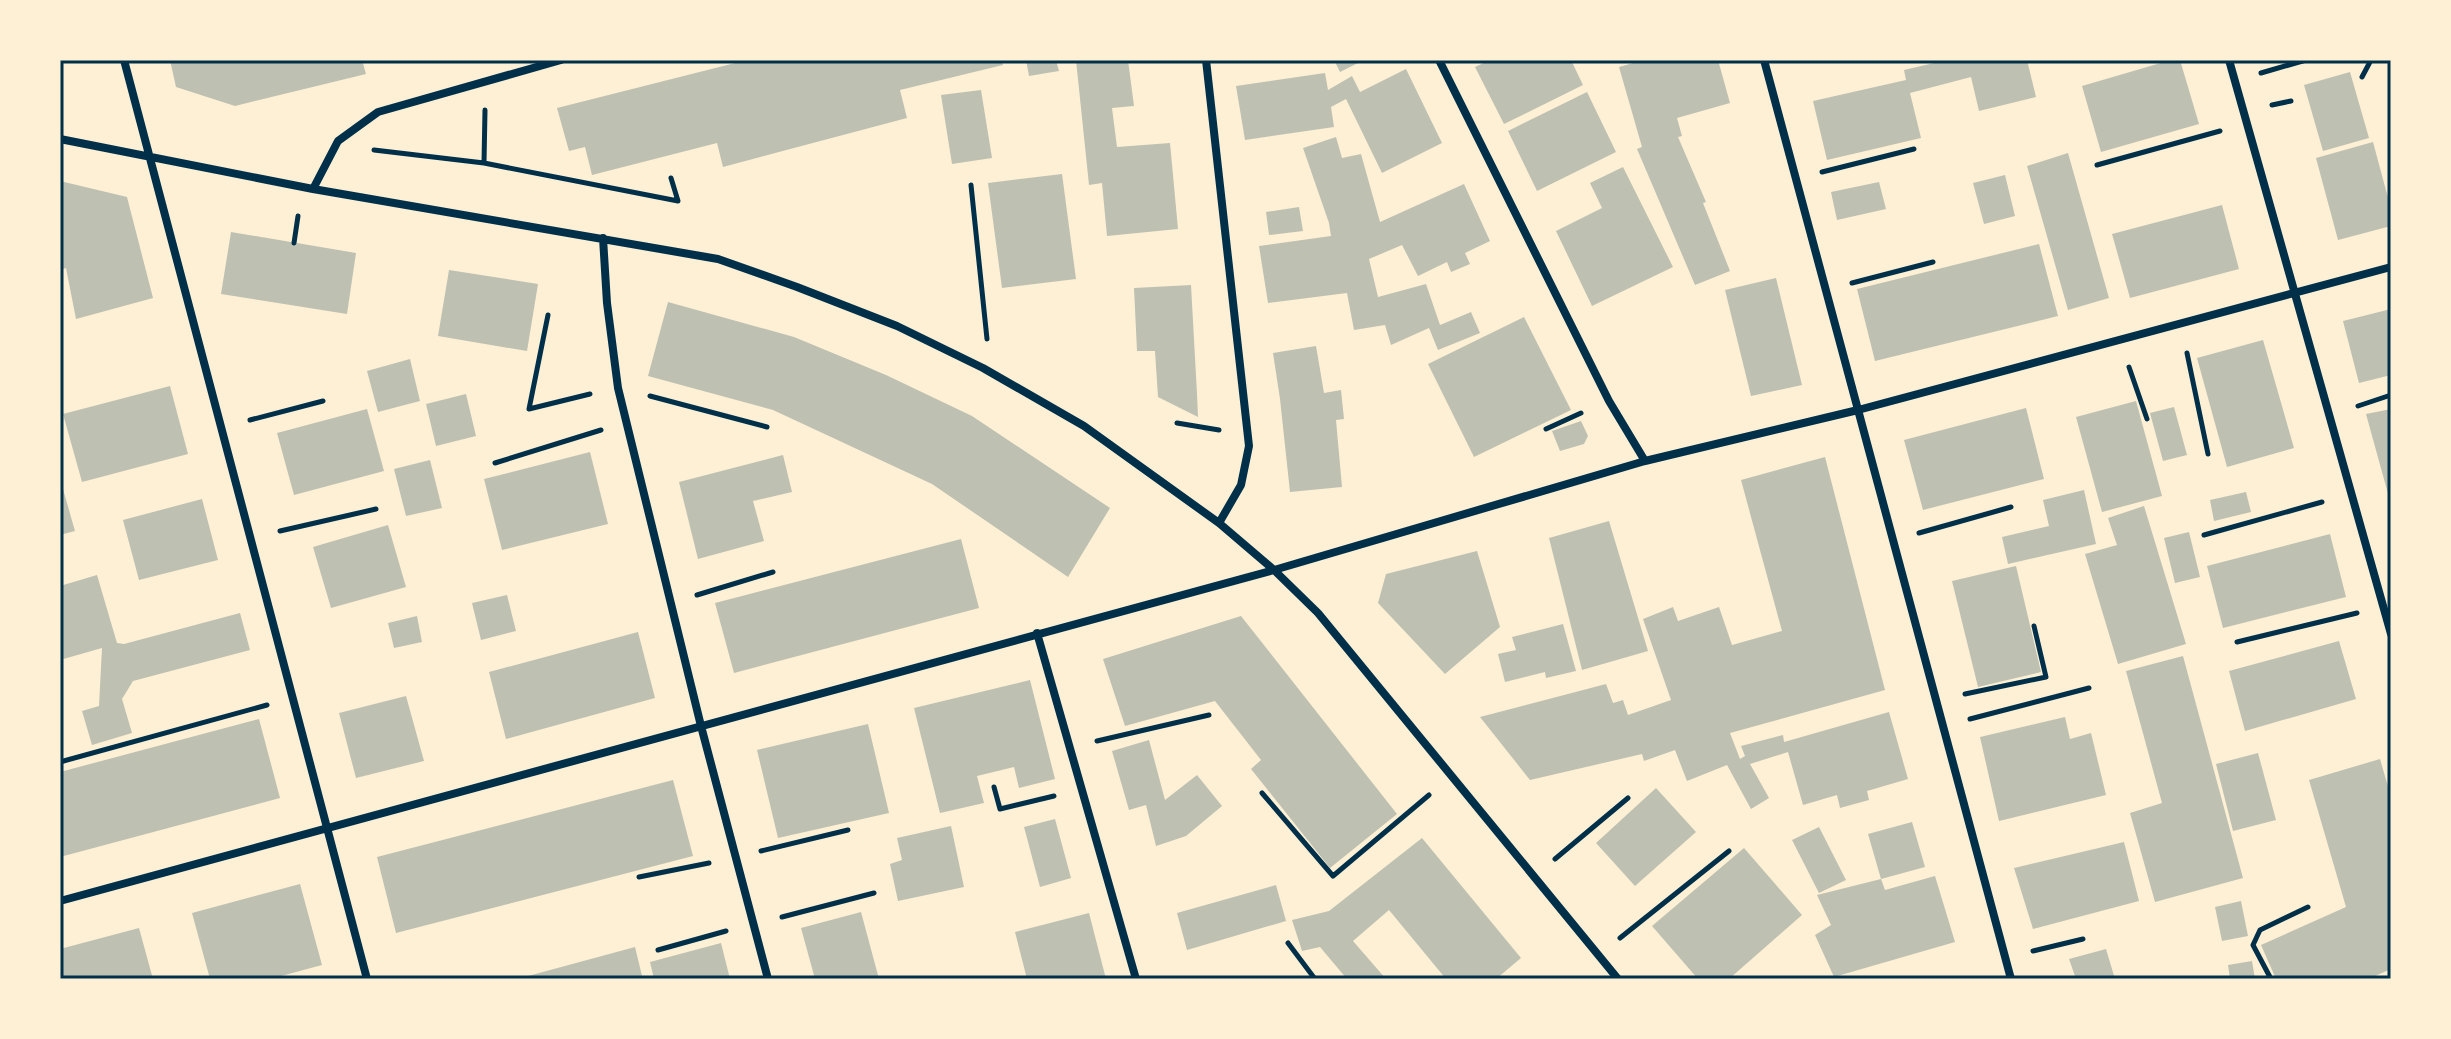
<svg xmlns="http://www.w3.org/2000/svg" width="2451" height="1039" font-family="Ubuntu,sans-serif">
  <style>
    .building { fill: #bec0b2 }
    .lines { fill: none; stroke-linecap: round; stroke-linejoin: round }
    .path { stroke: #003049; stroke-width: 5 }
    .minor { stroke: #003049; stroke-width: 8 }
    .neatline { fill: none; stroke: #003049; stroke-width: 3 }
  </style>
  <rect width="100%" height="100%" fill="#fdf0d5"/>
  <!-- building -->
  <path class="building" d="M170,60H362L366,74L235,106L176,87Z
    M747,60H1002L1003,65L900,90L907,118L723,167L717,143L592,175L585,147L569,151L557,108Z
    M1026,60H1056L1059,71L1029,76Z
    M1076,60H1128L1134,106L1112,108L1117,147L1170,143L1178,229L1107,236L1102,183L1089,185Z
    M1334,60H1364L1340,72Z
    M1490,60H1571L1583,85L1504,124L1475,67Z
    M1644,60H1718L1730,103L1677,118L1682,136L1678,137L1706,202L1703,203L1730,271L1695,285L1637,149L1642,147L1619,67Z
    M1933,60H2027L2036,97L1979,111L1971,77L1910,93L1921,138L1827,160L1813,101L1906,80L1904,70L1934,63Z
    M2171,60H2180L2199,124L2101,152L2082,86Z
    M1406,69L1442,143L1382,173L1346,99L1331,107L1334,127L1245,140L1236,86L1325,73L1328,90L1352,76L1360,92Z
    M2350,72L2369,138L2323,151L2304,85Z
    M981,90L992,158L952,164L941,95Z
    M1587,92L1616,152L1537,191L1508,131Z
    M1336,137L1342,158L1361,154L1380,222L1464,184L1490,241L1465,253L1470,264L1451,272L1447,262L1418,276L1402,245L1369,259L1378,297L1426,284L1440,325L1471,312L1480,333L1438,350L1429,328L1391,345L1385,325L1354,330L1347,293L1268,303L1259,246L1331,236L1329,223L1303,148Z
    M2373,142L2391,209V226L2338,240L2316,158Z
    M2068,153L2109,298L2068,310L2027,166Z
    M1623,167L1673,267L1592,306L1556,231L1602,208L1590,183Z
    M1062,174L1076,279L1002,288L988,183Z
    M2005,175L2015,216L1984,224L1973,183Z
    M60,181L127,197L153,298L76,319L66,268L60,270Z
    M1879,182L1886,209L1837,220L1831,192Z
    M2222,205L2239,269L2130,298L2112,234Z
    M1299,207L1303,231L1269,235L1266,212Z
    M231,232L356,253L347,314L221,294Z
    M2039,244L2058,316L1875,361L1857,289Z
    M449,270L538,284L527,351L438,336Z
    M1776,278L1802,385L1751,396L1725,290Z
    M1191,285L1197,394L1198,417L1158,397L1155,351H1137L1134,288Z
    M668,302L794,337L886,375L972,416L1110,508L1068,577L932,484L773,410L648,376Z
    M2391,309V375L2359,383L2343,321Z
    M1524,317L1571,410L1474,457L1428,364Z
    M2263,340L2294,448L2227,467L2197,358Z
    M1316,346L1324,393L1341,390L1344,419L1336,420L1342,487L1290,492L1280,399L1273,353Z
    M410,359L420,401L378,412L367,371Z
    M170,386L188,454L82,482L63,414Z
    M466,394L476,436L436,446L426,404Z
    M2136,401L2162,496L2102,512L2076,417Z
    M2174,407L2187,455L2163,461L2150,413Z
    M2026,408L2044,479L1923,510L1904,440Z
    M367,409L384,471L294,495L277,433Z
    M2391,409V500L2390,501L2366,414Z
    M1581,421L1588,436L1584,444L1560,451L1552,431Z
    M590,452L608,524L502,550L484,479Z
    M783,455L792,492L753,501L764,541L698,559L679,482Z
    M1825,457L1885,690L1730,733L1740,759L1745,756L1741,746L1783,735L1784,742L1889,712L1908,779L1867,791L1869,800L1840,808L1837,795L1803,805L1788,752L1750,764L1769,798L1751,809L1727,765L1687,781L1675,750L1644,761L1642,754L1530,780L1480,717L1606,684L1613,703L1623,700L1628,715L1671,700L1643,619L1673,607L1678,621L1719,607L1732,645L1782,631L1741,480Z
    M430,460L442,508L406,516L394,469Z
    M61,482L75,531L60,535V483Z
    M2084,490L2096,544L2008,564L2002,537L2049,526L2043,500Z
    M2246,492L2251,512L2214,521L2210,500Z
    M202,499L218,560L139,580L123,520Z
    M2144,506L2186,644L2118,664L2085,554L2117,545L2108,518Z
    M1609,521L1648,651L1582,670L1549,538Z
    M388,525L406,587L331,608L313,547Z
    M2189,532L2200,577L2175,583L2164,538Z
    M2330,534L2346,597L2223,628L2207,566Z
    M961,539L979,608L734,673L715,603Z
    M1477,551L1500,627L1445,674L1378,603L1386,574Z
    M2016,566L2041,672L1978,687L1952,581Z
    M97,575L117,643L124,644L240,613L250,650L133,681L122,699L132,733L92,745L82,711L99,706L102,648L60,660V586Z
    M507,595L516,631L481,640L472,603Z
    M417,616L422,642L394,648L388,623Z
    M1241,616L1397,814L1330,868L1251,769L1261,760L1215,701L1125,726L1103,659Z
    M1563,624L1576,671L1546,678L1545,672L1505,682L1498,654L1516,650L1512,637Z
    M638,632L655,698L506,739L489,672Z
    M2339,641L2356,699L2245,731L2229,671Z
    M2183,656L2243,878L2155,902L2130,813L2162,803L2126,671Z
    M1030,680L1055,779L1019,788L1014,767L977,776L984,803L940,813L914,708Z
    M406,696L424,761L356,778L339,713Z
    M2065,717L2070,739L2091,733L2106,795L1999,821L1980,737Z
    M259,719L280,798L60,857V772Z
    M868,724L889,813L778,838L757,750Z
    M1149,740L1165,800L1197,775L1222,806L1186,836L1156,846L1146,805L1129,810L1112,751Z
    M2258,753L2276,820L2233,831L2216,764Z
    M2380,759L2391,797V969L2368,979H2276L2261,945L2346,907L2309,780Z
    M673,780L693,856L396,933L377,857Z
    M1656,788L1696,832L1635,886L1596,843Z
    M1055,819L1071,878L1040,887L1024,827Z
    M1912,822L1925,867L1881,879L1885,890L1935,876L1955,942L1834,977L1815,935L1831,925L1817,895L1881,879L1868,834Z
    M951,826L964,887L898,901L890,864L902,860L897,838Z
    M1819,827L1846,880L1819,893L1792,840Z
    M1422,838L1521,958L1496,979H1446L1389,910L1353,941L1386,979H1347L1320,947L1302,951L1292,920L1329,911Z
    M2124,842L2139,901L2033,929L2014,868Z
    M1744,848L1802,915L1729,979H1698L1652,926Z
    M300,884L322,965L270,979H210L192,913Z
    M1276,885L1286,921L1187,950L1177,913Z
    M2241,901L2248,936L2222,941L2215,907Z
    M861,912L879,979H815L801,928Z
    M1089,913L1106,979H1027L1015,932Z
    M139,928L153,979H60V949Z
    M721,943L730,979H654L650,962Z
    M635,947L642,976L631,979H517Z
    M2106,949L2115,979H2076L2069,959Z
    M2252,961L2255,979H2230L2228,965Z"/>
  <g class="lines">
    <!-- path -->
    <path class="path" d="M2261,73L2306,60
      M2362,77L2371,60
      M2272,105L2291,101
      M485,110L484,163L678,201L671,178
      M374,150L484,163
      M2097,165L2220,131
      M1822,172L1914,149
      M971,185L987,339
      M294,243L298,216
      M1852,283L1933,262
      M548,315L529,409L590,394
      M2187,353L2208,454
      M2129,367L2147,419
      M650,396L767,427
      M2358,406L2391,395
      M250,420L323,401
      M1177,423L1219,430
      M1546,429L1581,413
      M495,463L601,430
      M280,531L376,509
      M1919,533L2011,507
      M2204,535L2322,502
      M697,595L773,572
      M2237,642L2357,613
      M1965,694L2046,677L2034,626
      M1970,719L2089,688
      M1097,741L1209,715
      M60,762L267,705
      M994,787L1000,809L1054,796
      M1262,793L1333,876L1429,795
      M761,851L848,830
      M1555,859L1628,798
      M639,877L709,863
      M782,917L874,893
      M1620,938L1729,851
      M1288,943L1315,979
      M658,950L726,931
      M2033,951L2083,939
      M2271,979L2253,945L2260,930L2308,907"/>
    <!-- minor -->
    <path class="minor" d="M124,60L367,979
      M1206,60L1249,446L1241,485L1219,523
      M1439,60L1609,401L1645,461
      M1764,60L2011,979
      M2229,60L2391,634
      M60,139L313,189L718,259L797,287L897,326L983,368L1084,426L1219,523L1274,570L1318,613L1618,979
      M313,189L338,141L378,112L561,60
      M603,238L607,303L618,388L701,726L768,979
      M1037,633L1136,979
      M60,901L1274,570L1645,461L1858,410L2391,267"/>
  </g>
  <!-- border -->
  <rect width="2451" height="1039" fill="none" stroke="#fdf0d5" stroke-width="124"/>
  <rect x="62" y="62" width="2327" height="915" class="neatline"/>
</svg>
